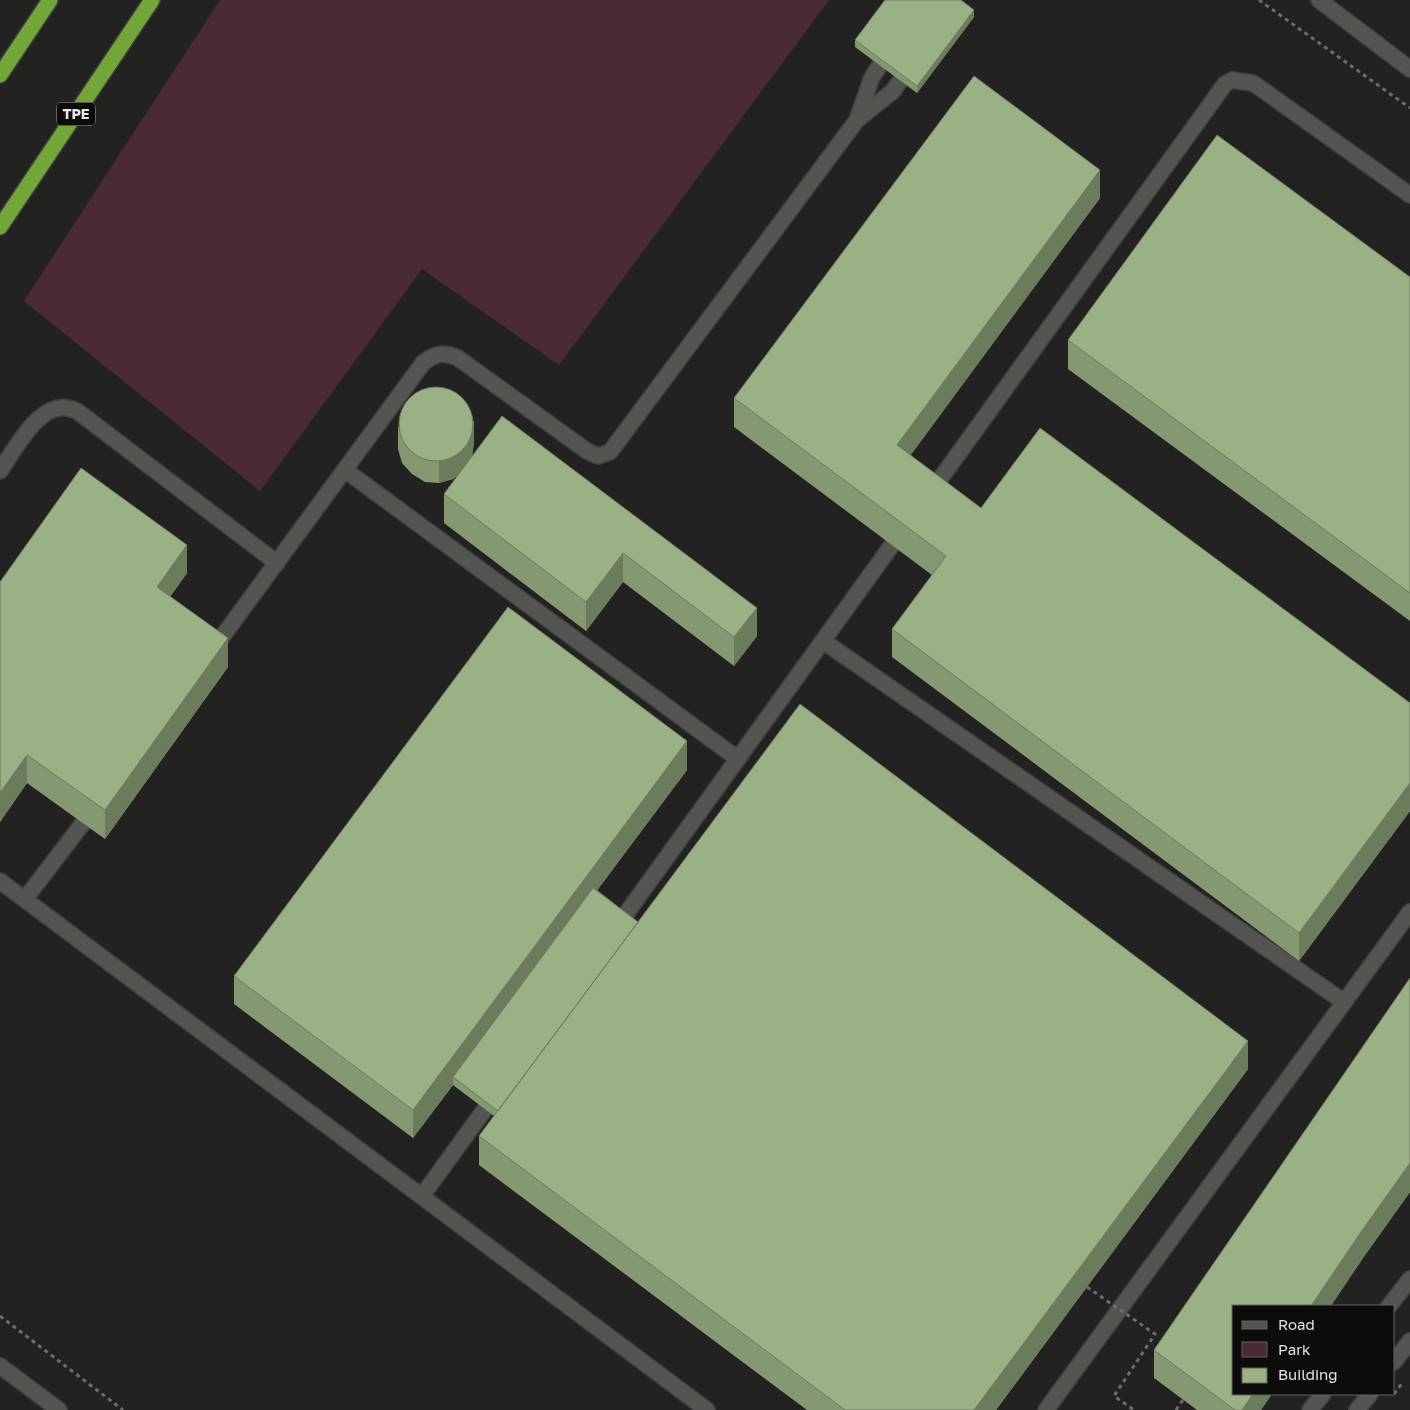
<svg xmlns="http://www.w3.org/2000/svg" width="1410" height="1410" font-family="'Golos Text',sans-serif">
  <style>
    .green { fill: #4b2b33 }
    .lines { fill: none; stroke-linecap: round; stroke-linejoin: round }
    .minor-casing { stroke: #3f413e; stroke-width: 18 }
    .highway-casing { stroke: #3f413e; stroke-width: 18 }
    .path { stroke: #6c6d6b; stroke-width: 3; stroke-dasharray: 4 4; stroke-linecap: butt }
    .minor { stroke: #535551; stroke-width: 15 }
    .highway { stroke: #73a638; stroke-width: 15 }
    .path-bridge { stroke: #6c6d6b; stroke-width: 3; stroke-dasharray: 4 4; stroke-linecap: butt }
    .wall { fill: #849872 }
    .shaded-wall { fill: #6b7c5c }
    .building { fill: #99b184; stroke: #6b7c5c }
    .labels { text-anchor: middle; stroke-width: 5; stroke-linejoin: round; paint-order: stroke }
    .shield { fill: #0c0c0b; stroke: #a3a4a2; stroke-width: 1 }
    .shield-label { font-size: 14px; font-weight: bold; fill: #e4e5e3 }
  </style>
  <rect width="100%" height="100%" fill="#222320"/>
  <!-- green -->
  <path class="green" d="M220,0H829L559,365L422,269L260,491L24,301Z"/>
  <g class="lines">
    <!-- minor casing -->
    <g class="minor-casing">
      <path id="minor" d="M1319,0L1410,69
        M857,120L872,77L880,65
        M345,470L738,759
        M0,471C17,447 42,394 77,411L277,563
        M930,493L1225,84L1232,80L1253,83L1410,195
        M823,641L1344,1002
        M211,652L423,363C435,353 444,352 458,358L587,451L598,456L610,452L857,120L893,91L900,81
        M0,881L707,1410
        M25,899L83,823
        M623,918L892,545
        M422,1196L485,1109
        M1389,1306L1410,1279
        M1394,1362L1410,1341
        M0,1366L59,1410
        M1046,1410L1410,912
        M1310,1410L1323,1394
        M1357,1410L1370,1394"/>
    </g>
    <!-- highway casing -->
    <g class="highway-casing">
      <path id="highway" d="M0,75L50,0
        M0,227L152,0"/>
    </g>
    <!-- path -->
    <path class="path" d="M1259,0L1410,108
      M0,1316L123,1410
      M1394,1394L1403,1382
      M1176,1410L1183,1400"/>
    <!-- minor -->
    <use href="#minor" class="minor"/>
    <!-- highway -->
    <use href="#highway" class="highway"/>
    <!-- path-bridge -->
    <path class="path-bridge" d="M1087,1287L1155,1334L1114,1396L1134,1410"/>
  </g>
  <!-- wall -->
  <path class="wall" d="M974,17L917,93L855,47V40Z
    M1100,198L910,455L981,508L1410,703V811L1299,961L892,657V629L932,575L734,427V398Z
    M1410,277V621L1068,369V340Z
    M398,427L474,442L472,456L757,636L734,666L623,582L586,631L444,523V494L457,476L453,479L439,483L425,482L412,474L402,463L398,449Z
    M187,573L170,597L228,667L105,839L27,783L0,822V582Z
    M687,770L597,890L638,922L1248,1069L996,1410H807L479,1165V1136L494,1116L453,1085L413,1138L234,1004V976Z
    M1410,978V1192L1363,1258L1261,1410H1197L1154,1378V1350Z"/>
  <!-- shaded-wall -->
  <path class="shaded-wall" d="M974,10V17L917,93V86Z
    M1100,170V198L897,474V445Z
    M474,420V442L472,457L465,469L453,479L439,483V462Z
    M187,545V573L157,615V587Z
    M623,553V582L586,631V602Z
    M757,608V636L734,666V637Z
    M228,638V667L105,839V810Z
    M687,741V770L456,1080L453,1077V1085L413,1138V1110Z
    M27,755V783L0,822V793Z
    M1410,783V811L1299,961V933Z
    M1248,1041V1069L996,1410H974Z
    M1410,1163V1192L1363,1258L1331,1306H1311L1363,1229Z
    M1253,1394H1272L1261,1410H1242Z"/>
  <!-- building -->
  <path class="building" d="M885,0H961L974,10L917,86L855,40Z
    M974,76L1100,170L897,445L981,508L1040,428L1410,703V783L1299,933L892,629L946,556L734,398Z
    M1217,135L1410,277V593L1068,340Z
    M399 424a37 37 0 1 1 74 0a37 37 0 1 1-74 0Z
    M502,416L757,608L734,637L623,553L586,602L444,494Z
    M81,468L187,545L157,587L228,638L105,810L27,755L0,793V582Z
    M508,607L687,741L413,1110L234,976Z
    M800,704L1248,1041L974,1410H845L479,1136Z
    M593,888L638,922L498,1111L453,1077Z
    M1410,978V1163L1363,1229L1311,1306H1234V1394H1253L1242,1410H1235L1154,1350Z"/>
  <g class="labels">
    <!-- shield labels -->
    <rect class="shield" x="57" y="102.5" width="38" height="23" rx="4"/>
    <g class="shield-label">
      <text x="76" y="119">TPE</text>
    </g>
  </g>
  <!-- legend -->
  <rect x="1232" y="1305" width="162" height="90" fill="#0c0c0b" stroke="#626361"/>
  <rect x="1242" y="1321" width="25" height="8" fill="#535551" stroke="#626361"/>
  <text x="1278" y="1330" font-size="15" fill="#e4e5e3">Road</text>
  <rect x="1242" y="1342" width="25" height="15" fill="#4b2b33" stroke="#626361"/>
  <text x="1278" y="1355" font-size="15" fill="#e4e5e3">Park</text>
  <rect x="1242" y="1368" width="25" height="15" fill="#99b184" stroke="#626361"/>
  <text x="1278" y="1380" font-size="15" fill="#e4e5e3">Building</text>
</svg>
